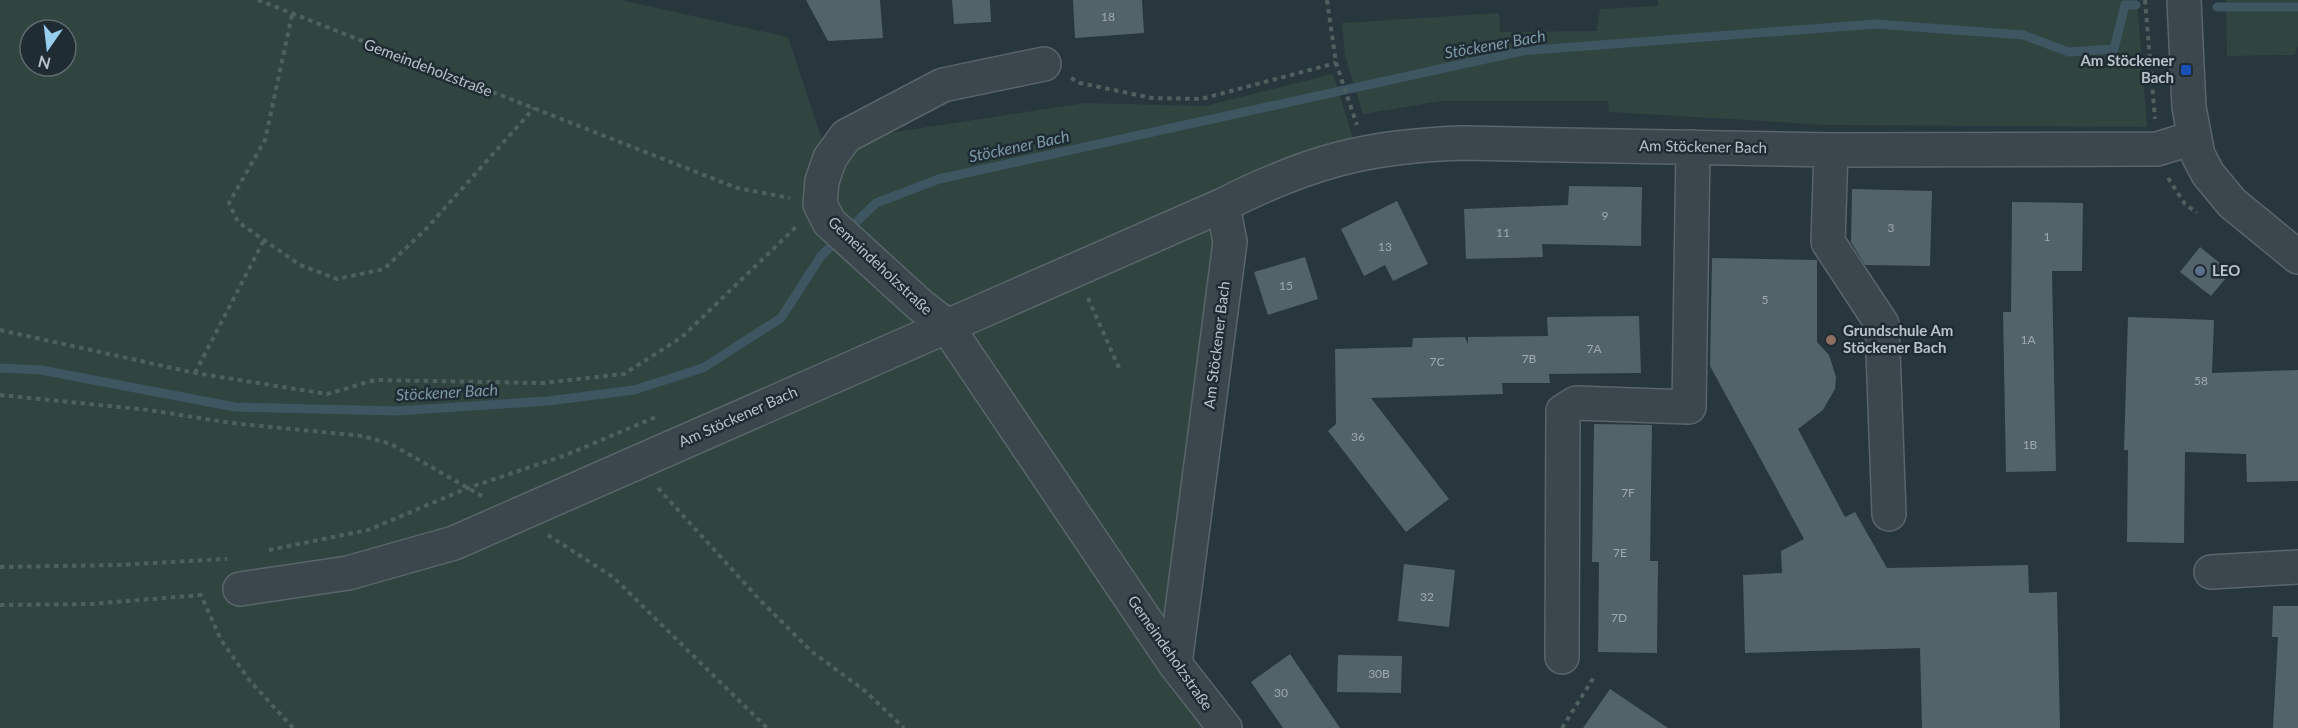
<svg xmlns="http://www.w3.org/2000/svg" width="2298" height="728" font-family="Lato,sans-serif">
  <style>
    .green { fill: #304540; fill-rule: evenodd }
    .lines { fill: none; stroke-linecap: round; stroke-linejoin: round }
    .stream { stroke: #3e5662; stroke-width: 9 }
    .building { fill: #53636a }
    .minor-casing { stroke: #59656b; stroke-width: 36 }
    .path { stroke: #4f615f; stroke-width: 4; stroke-dasharray: 4.5 4.5; stroke-linecap: butt }
    .minor { stroke: #3c474d; stroke-width: 33 }
    .transit-dot { fill: #1a4fb4; stroke: #202c33; stroke-width: 2 }
    .service-dot { fill: #5c6f8a; stroke: #202c33; stroke-width: 2 }
    .education-dot { fill: #8d6e63; stroke: #202c33; stroke-width: 2 }
    .labels { text-anchor: middle; stroke-width: 5; stroke-linejoin: round; paint-order: stroke }
    .number-label { font-size: 12px; fill: #9faab0 }
    .poi-label { font-size: 15px; font-weight: bold; fill: #b8c2c8; stroke: #202c33; text-anchor: start }
    .street-label { font-size: 15px; fill: #b8c2c8; stroke: #202c33 }
    .water-label { font-size: 16px; font-style: italic; fill: #7c99a8; stroke: #202c33 }
  </style>
  <rect width="100%" height="100%" fill="#28363d"/>
  <!-- green -->
  <path class="green" d="M0,0H621L788,37L823,143L1085,103L1205,106L1333,74L1353,138L1222,232L1170,678L1211,728H0ZM30,30H66V66H30Z
    M1658,0H2137L2147,127L1829,125L1609,112L1608,101H1441L1363,114L1345,56L1342,23L1499,13L1500,32L1597,31L1600,9L1658,6Z
    M2226,0H2298V46L2294,55L2227,56Z"/>
  <g class="lines">
    <!-- stream -->
    <path class="stream" d="M2217,7H2298
      M847,231L876,203L939,179L1522,51L1876,24L2023,35L2069,52L2114,49L2125,5H2136
      M0,368L41,370L235,407L396,411L548,401L634,390L703,368L781,318L821,256L840,238"/>
  </g>
  <!-- building -->
  <path class="building" d="M806,0H880L883,38L828,41Z
    M952,0H990L991,22L954,24Z
    M1073,0H1142L1144,33L1075,38Z
    M1569,186L1642,187L1641,246L1542,244L1543,257L1466,259L1464,209L1568,205Z
    M1852,189L1932,191L1930,266L1865,265L1851,242Z
    M1397,201L1428,264L1393,281L1385,265L1364,276L1341,229Z
    M2012,202L2083,203L2082,271H2052L2056,471L2006,472L2003,312H2011Z
    M2200,247L2231,272L2211,296L2180,272Z
    M1305,257L1318,299L1268,315L1254,272Z
    M1712,258L1817,260V342L1829,355L1836,377L1835,389L1823,410L1798,429L1845,517L1855,512L1887,568L2028,565L2029,593L2057,592L2060,728H1922L1920,648L1745,653L1743,575L1782,573L1781,551L1804,539L1710,366Z
    M1639,316L1641,373L1549,374L1550,383H1502L1503,394L1371,398L1449,499L1406,532L1328,431L1336,424L1335,349L1412,347L1413,338L1465,337L1468,344V337L1548,336L1547,317Z
    M2128,317L2214,320L2212,373L2298,370V481L2247,482L2246,454L2185,452L2184,543L2127,542L2128,450H2124Z
    M1594,424L1652,425L1650,561H1658L1657,653L1598,652L1599,562H1592Z
    M1404,564L1455,570L1449,627L1398,621Z
    M2273,606H2298V728H2273L2278,637H2272Z
    M1290,654L1340,728H1283L1251,682Z
    M1338,655L1402,656L1401,693L1337,692Z
    M1610,689L1668,728H1583Z"/>
  <g class="lines">
    <!-- minor casing -->
    <g class="minor-casing">
      <path id="minor" d="M2184,0L2189,107L2198,155L2208,174L2232,203L2298,257
        M1044,64L943,85L846,136L830,158L822,181L820,204L829,222L920,305L946,325L1175,664L1225,728
        M1831,150L1828,242L1882,324L1889,514
        M2211,572L2298,567
        M240,589L348,573L454,543L1223,205C1308,162 1367,146 1462,143L1831,150L2157,149L2193,138
        M1562,657L1563,411L1576,403L1689,407L1693,147
        M1175,664L1230,242L1223,205"/>
    </g>
    <!-- path -->
    <path class="path" d="M258,0L737,188L790,198
      M1327,0L1336,63L1357,125
      M2145,0L2155,119
      M292,15L265,140L229,203L238,222L300,265L337,279L384,269L426,229L534,108
      M1071,78L1080,83L1152,98L1201,99L1336,63
      M2168,178L2185,204L2197,213
      M1088,298L1119,368
      M0,330L195,373L327,394L375,380L543,383L624,374L682,337L796,227
      M195,373L264,240
      M0,395L149,410L231,423L363,436L391,444L482,496
      M658,488L759,599L811,651L865,691L904,728
      M548,535L613,577L767,728
      M269,550L368,530L468,488L566,455L658,416
      M0,567L118,565L227,559
      M0,605L90,604L201,595L221,640L250,681L293,728
      M1562,728L1594,677"/>
    <!-- minor -->
    <use href="#minor" class="minor"/>
  </g>
  <!-- markers -->
  <rect class="transit-dot" x="2180" y="64" width="12" height="12" rx="3"/>
  <circle class="service-dot" cx="2200" cy="271" r="6"/>
  <circle class="education-dot" cx="1831" cy="340" r="6"/>
  <g class="labels">
    <!-- number labels -->
    <g class="number-label">
      <text x="1108" y="21">18</text>
      <text x="1605" y="220">9</text>
      <text x="1891" y="232">3</text>
      <text x="1503" y="237">11</text>
      <text x="2047" y="241">1</text>
      <text x="1385" y="251">13</text>
      <text x="1286" y="290">15</text>
      <text x="1765" y="304">5</text>
      <text x="2028" y="344">1A</text>
      <text x="1594" y="353">7A</text>
      <text x="1529" y="363">7B</text>
      <text x="1437" y="366">7C</text>
      <text x="2201" y="385">58</text>
      <text x="1358" y="441">36</text>
      <text x="2030" y="449">1B</text>
      <text x="1628" y="497">7F</text>
      <text x="1620" y="557">7E</text>
      <text x="1427" y="601">32</text>
      <text x="1619" y="622">7D</text>
      <text x="1379" y="678">30B</text>
      <text x="1281" y="697">30</text>
    </g>
    <!-- poi labels -->
    <g class="poi-label">
      <text x="2174" y="66" text-anchor="end">Am Stöckener<tspan x="2174" dy="17">Bach</tspan></text>
      <text x="2212" y="276">LEO</text>
      <text x="1843" y="336">Grundschule Am<tspan x="1843" dy="17">Stöckener Bach</tspan></text>
    </g>
    <!-- street labels -->
    <g class="street-label">
      <text transform="translate(428 68) rotate(21)" y="5">Gemeindeholzstraße</text>
      <text transform="translate(1703 147) rotate(1)" y="5">Am Stöckener Bach</text>
      <text transform="translate(880 266) rotate(43)" y="5">Gemeindeholzstraße</text>
      <text transform="translate(1217 345) rotate(-83)" y="5">Am Stöckener Bach</text>
      <text transform="translate(738 417) rotate(-24)" y="5">Am Stöckener Bach</text>
      <text transform="translate(1170 653) rotate(55)" y="5">Gemeindeholzstraße</text>
    </g>
    <!-- water labels -->
    <g class="water-label">
      <text transform="translate(1495 44) rotate(-10)" y="6">Stöckener Bach</text>
      <text transform="translate(1019 146) rotate(-12)" y="6">Stöckener Bach</text>
      <text transform="translate(447 392) rotate(-3)" y="6">Stöckener Bach</text>
    </g>
  </g>
  <!-- north arrow -->
  <g transform="translate(48 48) rotate(194)"><circle r="28" fill="#202c33" stroke="#5d686f" stroke-width="1.5"/>
  <path d="M0-4.5L10 22L0 15L-10 22Z" fill="#98ceed"/>
  <text y="-9" font-size="16" font-weight="bold" text-anchor="middle" fill="#b8c2c8">N</text>
  </g>
</svg>
